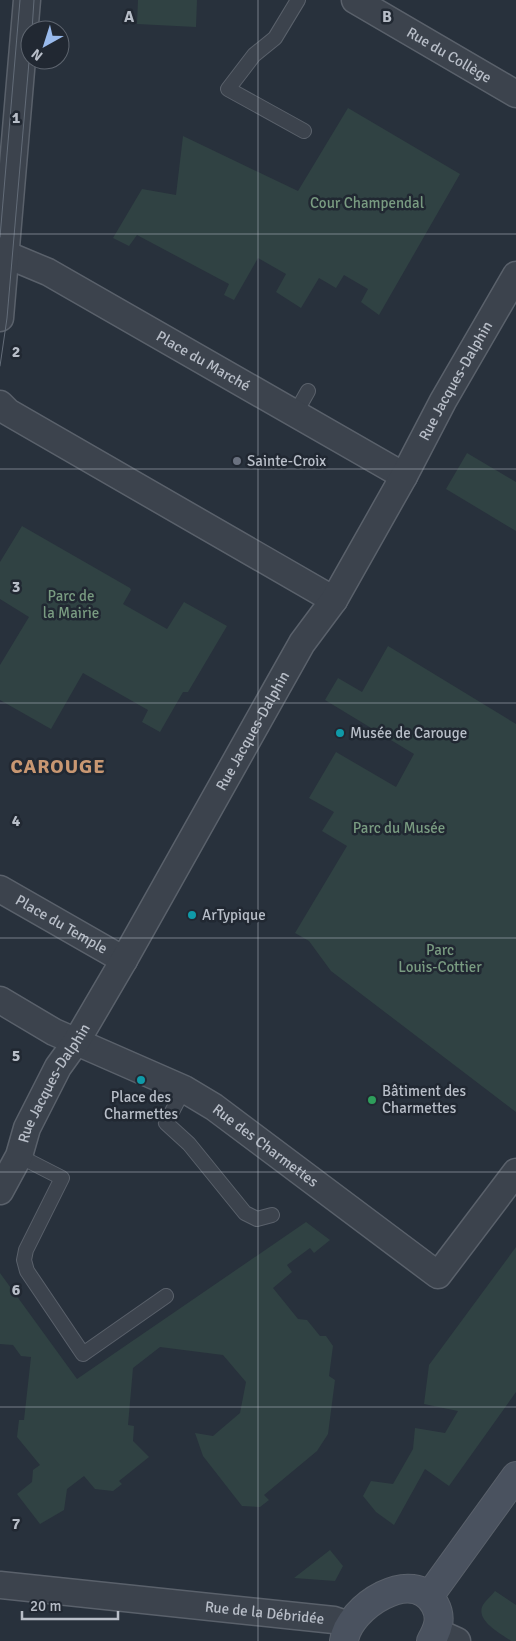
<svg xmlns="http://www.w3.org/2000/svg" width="516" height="1641" font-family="Signika,sans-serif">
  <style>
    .green { fill: #304243 }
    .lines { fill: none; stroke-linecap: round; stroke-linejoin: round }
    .lane-casing { stroke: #5a616b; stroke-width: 16 }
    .street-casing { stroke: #5a616b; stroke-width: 29 }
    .secondary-casing { stroke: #5a616b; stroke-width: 30 }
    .lane { stroke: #3c434d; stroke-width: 14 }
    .street { stroke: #3c434d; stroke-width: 26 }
    .secondary { stroke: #4a525f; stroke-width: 28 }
    .tram { stroke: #636c78; stroke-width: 1 }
    .grid { fill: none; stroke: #b8bec8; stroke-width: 1; stroke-opacity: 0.55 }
    .worship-dot { fill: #6b7280; stroke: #212832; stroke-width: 2 }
    .culture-dot { fill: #0f9aa8; stroke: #212832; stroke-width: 2 }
    .leisure-dot { fill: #2e9e5b; stroke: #212832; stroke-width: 2 }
    .labels { text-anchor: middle; stroke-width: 5; stroke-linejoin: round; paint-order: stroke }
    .street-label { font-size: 15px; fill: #b8bec8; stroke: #212832 }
    .park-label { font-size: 15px; fill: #799b81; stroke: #212832 }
    .poi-label { font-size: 15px; fill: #b8bec8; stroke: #212832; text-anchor: start }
    .district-label { font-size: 20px; font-weight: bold; letter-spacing: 1px; fill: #c89772; stroke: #212832 }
    .grid-label { font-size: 16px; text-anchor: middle; font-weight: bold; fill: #b8bec8; stroke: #212832; stroke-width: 5; stroke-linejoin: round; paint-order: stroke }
  </style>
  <rect width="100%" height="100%" fill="#28313c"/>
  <!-- green -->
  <path class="green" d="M138,0H197L196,27L137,24Z
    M348,108L460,174L379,315L361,302L368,289L344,275L336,288L319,278L301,308L276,292L286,274L258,258L234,300L224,295L229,284L137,235L129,246L113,238L142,189L176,195L183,136L298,191Z
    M467,453L516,482V531L446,489Z
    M22,526L130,588L131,590L123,604L167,629L184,602L227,626L188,692H183L160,732L142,722L148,710L83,673L51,729L0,700V665L29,617L0,599V562Z
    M388,646L516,724V1112L331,971L309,941L295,933L347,846L322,831L334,812L309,798L336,752L396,787L414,754L325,700L338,678L362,692Z
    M306,1222L330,1240L314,1253L310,1248L287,1265L292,1272L273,1288L298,1319L307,1320L320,1336H326L333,1346L329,1376L335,1380L328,1434L317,1451L264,1495L269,1500L260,1507L242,1506L203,1456L195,1433L213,1436L240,1413L246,1382L223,1355L160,1347L133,1368L128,1425L134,1426L133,1441L149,1457L119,1481L122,1484L113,1491L95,1489L84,1476L67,1489L64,1510L40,1524L17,1494L32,1482L33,1470L40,1465L17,1437L19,1420H24L31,1357L21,1356L13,1345L0,1344V1273L77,1379Z
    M516,1247V1392L449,1486L425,1469L394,1525L376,1512L363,1496L371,1481L393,1484L413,1449L415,1428L445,1433L458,1411L424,1404L429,1365Z
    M330,1550L343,1566L335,1581L294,1578Z
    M495,1591L516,1605V1641H511C502,1634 477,1622 482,1607C484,1602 491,1596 495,1591Z"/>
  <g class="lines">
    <!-- lane casing -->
    <g class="lane-casing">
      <path id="lane" d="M298,0L275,38L254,55L228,89L304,131
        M295,414L308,391
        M184,1089L166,1123L189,1144L245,1213L257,1219L272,1215
        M19,1156L62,1178L26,1250L24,1260L27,1271L83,1354L166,1296"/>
    </g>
    <!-- street casing -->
    <g class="street-casing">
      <g id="street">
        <path id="s1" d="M355,0L516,94"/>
        <path id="s2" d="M0,252L48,272L404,476"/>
        <path d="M0,318L27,0"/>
        <path d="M0,404L8,412L334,600"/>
        <path id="s3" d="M0,889L124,960"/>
        <path id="s4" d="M0,1000L54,1032L184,1089L214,1107L438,1275L516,1172"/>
        <path id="s5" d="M0,1191L19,1156L27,1128L58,1067L76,1042L124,960L302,643L334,600L404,476L443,401L516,275"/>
        <path id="s6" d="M0,1585L334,1620L349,1625"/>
        <path d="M437,1632L457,1641"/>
      </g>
    </g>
    <!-- secondary casing -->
    <g class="secondary-casing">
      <path id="secondary" d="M430,1595L516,1476
        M344,1641C348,1607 414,1565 435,1605C442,1618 438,1629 431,1641"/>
    </g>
    <!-- lane -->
    <use href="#lane" class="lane"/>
    <!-- street -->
    <use href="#street" class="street"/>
    <!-- secondary -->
    <use href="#secondary" class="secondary"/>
    <!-- tram -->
    <path class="tram" d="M32,30L34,0
      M0,237L20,0
      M0,366L7,318L30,50"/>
  </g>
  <!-- grid -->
  <path class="grid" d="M258,0V1641M0,234H516M0,469H516M0,703H516M0,938H516M0,1172H516M0,1407H516"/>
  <!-- markers -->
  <circle class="worship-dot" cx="237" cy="461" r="5"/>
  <g class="culture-dot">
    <circle cx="340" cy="733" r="5"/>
    <circle cx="192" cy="915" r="5"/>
    <circle cx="141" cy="1080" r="5"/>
  </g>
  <circle class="leisure-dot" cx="372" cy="1100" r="5"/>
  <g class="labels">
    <!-- street labels -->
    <g class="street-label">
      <text dy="5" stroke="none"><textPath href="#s1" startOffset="109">Rue du Collège</textPath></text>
      <text dy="5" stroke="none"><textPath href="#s2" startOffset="231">Place du Marché</textPath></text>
      <text dy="5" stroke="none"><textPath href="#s5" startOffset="931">Rue Jacques-Dalphin</textPath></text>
      <text dy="5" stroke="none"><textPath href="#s5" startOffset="526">Rue Jacques-Dalphin</textPath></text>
      <text dy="5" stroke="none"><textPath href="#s3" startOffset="71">Place du Temple</textPath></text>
      <text dy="5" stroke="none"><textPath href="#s5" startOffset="121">Rue Jacques-Dalphin</textPath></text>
      <text dy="5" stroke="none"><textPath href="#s4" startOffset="304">Rue des Charmettes</textPath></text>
      <text dy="5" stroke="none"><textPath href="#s6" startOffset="266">Rue de la Débridée</textPath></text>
    </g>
    <!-- park labels -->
    <g class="park-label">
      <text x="367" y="208">Cour Champendal</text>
      <text x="71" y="601">Parc de<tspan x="71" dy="17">la Mairie</tspan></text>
      <text x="399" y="833">Parc du Musée</text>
      <text x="440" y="955">Parc<tspan x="440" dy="17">Louis-Cottier</tspan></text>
    </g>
    <!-- poi labels -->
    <g class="poi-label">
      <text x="247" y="466">Sainte-Croix</text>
      <text x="350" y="738">Musée de Carouge</text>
      <text x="202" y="920">ArTypique</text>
      <text x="382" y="1096">Bâtiment des<tspan x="382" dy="17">Charmettes</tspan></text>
      <text x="141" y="1102" text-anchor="middle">Place des<tspan x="141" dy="17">Charmettes</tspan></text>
    </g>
    <!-- district labels -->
    <g class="district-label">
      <text x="58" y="773">CAROUGE</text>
    </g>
  </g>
  <g class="grid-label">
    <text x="129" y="22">A</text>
    <text x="387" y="22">B</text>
    <text x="16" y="123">1</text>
    <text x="16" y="357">2</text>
    <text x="16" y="592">3</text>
    <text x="16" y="826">4</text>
    <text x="16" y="1061">5</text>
    <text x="16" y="1295">6</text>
    <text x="16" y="1529">7</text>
  </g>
  <!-- north arrow -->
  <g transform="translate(45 45) rotate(219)"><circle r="24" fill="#212832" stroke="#5d646e"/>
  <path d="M0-4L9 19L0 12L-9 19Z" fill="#99baec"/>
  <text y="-8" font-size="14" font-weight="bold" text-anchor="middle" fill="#b8bec8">N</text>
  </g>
  <!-- scale -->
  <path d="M22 1611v8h96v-8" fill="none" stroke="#b8bec8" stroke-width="2.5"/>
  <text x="30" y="1611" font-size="15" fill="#b8bec8" stroke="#212832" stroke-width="4" paint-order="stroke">20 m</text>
</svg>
